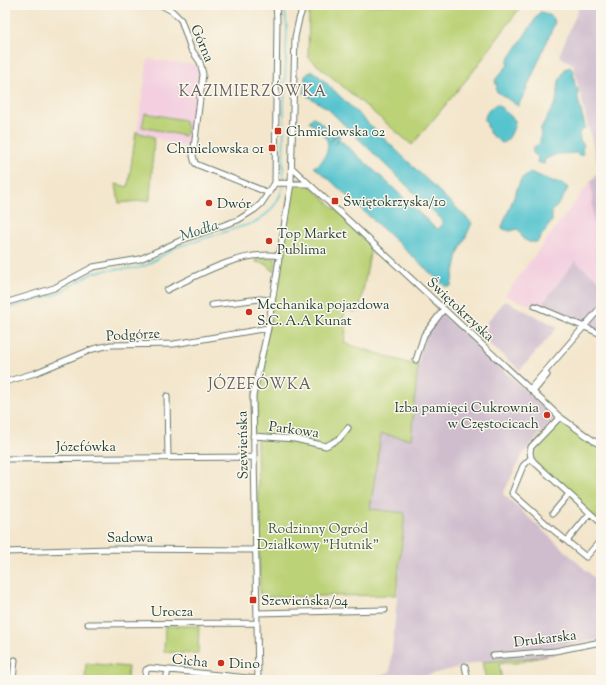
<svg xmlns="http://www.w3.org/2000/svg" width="606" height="685" font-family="'Sorts Mill Goudy',serif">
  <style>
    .built { fill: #f3cfdf }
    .industrial { fill: #cfbdce }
    .green { fill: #bbd277; stroke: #6d8856 }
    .water { fill: #57c4cf; stroke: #3b8082 }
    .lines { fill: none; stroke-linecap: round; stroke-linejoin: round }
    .stream { stroke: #57c4cf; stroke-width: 1.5 }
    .minor-casing { stroke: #697869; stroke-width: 7 }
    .minor { stroke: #fff; stroke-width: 5 }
    .poi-dot { fill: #c8321e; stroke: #fbf7ec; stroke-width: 1.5 }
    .labels { text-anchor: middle; stroke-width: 3; stroke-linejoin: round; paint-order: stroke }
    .street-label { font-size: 14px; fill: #1f3d34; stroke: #fbf7ec }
    .poi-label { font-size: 14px; fill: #1f3d34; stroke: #fbf7ec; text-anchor: start }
    .park-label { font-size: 14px; fill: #3e5b41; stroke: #fbf7ec }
    .neighbourhood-label { font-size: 15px; letter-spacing: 1px; fill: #646162; stroke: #fbf7ec }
    .water-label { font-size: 15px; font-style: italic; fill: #2d5f5b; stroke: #fbf7ec }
  </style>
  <rect width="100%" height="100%" fill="#fbf7ec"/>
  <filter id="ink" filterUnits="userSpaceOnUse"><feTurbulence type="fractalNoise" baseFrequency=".025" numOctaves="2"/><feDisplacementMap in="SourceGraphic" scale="8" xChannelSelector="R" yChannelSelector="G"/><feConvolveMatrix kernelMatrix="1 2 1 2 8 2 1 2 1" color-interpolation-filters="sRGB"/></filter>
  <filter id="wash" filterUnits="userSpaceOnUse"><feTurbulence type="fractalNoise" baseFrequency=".012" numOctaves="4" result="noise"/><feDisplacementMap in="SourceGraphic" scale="16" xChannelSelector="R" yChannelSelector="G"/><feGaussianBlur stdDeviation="0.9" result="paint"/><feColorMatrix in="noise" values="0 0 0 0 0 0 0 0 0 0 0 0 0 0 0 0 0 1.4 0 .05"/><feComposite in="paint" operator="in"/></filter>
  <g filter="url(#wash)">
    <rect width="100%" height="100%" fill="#f3e6cc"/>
    <!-- built -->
    <path class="built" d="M148,59L196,65L201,70L189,148L137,132Z
      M591,181L596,260L601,265V282L575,261L539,308L504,296Z"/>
    <!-- industrial -->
    <path class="industrial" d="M580,5H601V265L596,260L591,181L599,171L573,64L559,56Z
      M575,261L601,282V334L539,308Z
      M505,301L558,327L520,370L481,337L488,327L487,322Z
      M442,314L555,418L529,446L519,461L503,494L601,584V639L555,647V655L479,662L409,680H363L390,672L405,513L370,509L380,440L381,433L411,438L419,361L422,344L425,337Z"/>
    <!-- green -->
    <path class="green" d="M311,5H522L472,73L412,145L308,57L309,10Z
      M145,113L184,120L187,128L185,136L142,127Z
      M136,132L154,137L150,200L119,203L116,184L128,187Z
      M291,183L308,184L372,243L359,312L345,310L343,321L347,324L344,343L418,366L411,439L381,434L370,509L405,513L396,595L260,597L257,438L295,439L253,436V396L268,328Z
      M260,257L276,259L274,271L271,270L266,264L256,262V258Z
      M560,417L601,446V523L534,462L531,447Z
      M165,626H199L198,654L164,652Z
      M547,656C538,658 530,659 522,662C516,664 507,662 499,664L502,680H486L482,662Z
      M86,663L128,667L127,680H85Z"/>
    <!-- water -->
    <path class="water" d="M540,12C546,12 553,17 555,22L526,90L518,106L496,91L497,83L495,84L496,82L495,80L508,65L507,62Z
      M570,67L573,70L575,86L578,89V99L585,126V128L579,133L580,141L584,144L582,150L583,154L581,156L576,153L558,154L545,159L544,164L537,162L538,157L533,153V149L540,143L541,128L556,102L559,81L565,69Z
      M310,72H314L319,76L472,223L458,254L451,286H445L438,280L330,180L314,167C322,163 323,160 326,153C333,137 319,132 309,122L312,118L314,117L335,135L331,142L337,134L340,136L335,145L339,139L388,183L434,227L438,229L442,225L441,219L327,108L304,94L305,76Z
      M497,104L515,120C515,127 509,142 502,143L489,133V130L487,128V123L484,121C484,115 491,106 497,104Z
      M530,172L552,181L562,183L568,188L561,201L552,212V221L537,242H529L523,239L519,230L517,229L511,231L503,229L502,227L521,179Z"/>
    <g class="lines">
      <!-- stream -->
      <path class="stream" d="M283,182L284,111L287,27L284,5
        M5,310L12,307L57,294L93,273L107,270L138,268L147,265L174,248L253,223C268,216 280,202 283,185"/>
    </g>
  </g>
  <g filter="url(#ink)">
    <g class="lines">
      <!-- minor casing -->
      <g class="minor-casing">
        <path id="minor" d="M161,5L172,11L181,20L191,49L200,62L203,74L193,156L195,163L198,165L269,193
          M292,168L560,417L601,446
          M275,183L277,19L276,5
          M275,183L308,184
          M167,290C200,274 242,250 280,256
          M5,303L54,288L93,267L140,259L182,240L238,220L254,210L261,204L275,183
          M212,305L260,299L272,300
          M535,306L601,334
          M416,360L424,335L444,309
          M5,382L35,373L93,349L111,345L174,344L268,328
          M530,389L601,307
          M533,392L547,375
          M167,396L168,458
          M560,417L531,447L530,452L531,458L534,462L601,523
          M253,436L295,439L326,446L339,439L348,428
          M531,458L523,466L512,493L551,528L586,557L601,540
          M5,459L254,457
          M553,513L569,494
          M567,541L590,513
          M5,552L111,549L256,550
          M257,613L385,610
          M88,624L257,623
          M493,656L555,651L601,642
          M465,666L468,680
          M13,680L15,660
          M145,680L146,670L150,668L258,679
          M166,680L168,670
          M258,680L253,396L268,328L291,183L295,37L299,19L304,5"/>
      </g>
      <!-- minor -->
      <use href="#minor" class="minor"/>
    </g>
  </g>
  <!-- markers -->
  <g class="poi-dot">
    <rect x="274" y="127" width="8" height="8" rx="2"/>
    <rect x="268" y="144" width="8" height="8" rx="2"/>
    <rect x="331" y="197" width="8" height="8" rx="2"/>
    <circle cx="209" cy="203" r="4"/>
    <circle cx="269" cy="241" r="4"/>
    <circle cx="249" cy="312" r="4"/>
    <circle cx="547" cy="415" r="4"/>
    <rect x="249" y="596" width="8" height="8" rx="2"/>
    <circle cx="221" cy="663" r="4"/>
  </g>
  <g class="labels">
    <!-- street labels -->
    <g class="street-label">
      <text transform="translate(203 43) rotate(67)" y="5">Górna</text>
      <text transform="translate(461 309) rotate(43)" y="5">Świętokrzyska</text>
      <text transform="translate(133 334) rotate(-3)" y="5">Podgórze</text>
      <text transform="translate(294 429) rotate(8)" y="5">Parkowa</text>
      <text transform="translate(242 445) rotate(-91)" y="5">Szewieńska</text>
      <text x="86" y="451">Józefówka</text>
      <text x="130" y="542">Sadowa</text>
      <text x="172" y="616">Urocza</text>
      <text transform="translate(545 638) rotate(-7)" y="5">Drukarska</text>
      <text transform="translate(190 660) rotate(6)" y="5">Cicha</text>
    </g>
    <!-- poi labels -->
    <g class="poi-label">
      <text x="286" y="136">Chmielowska 02</text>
      <text x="264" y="153" text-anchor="end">Chmielowska 01</text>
      <text x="343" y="206">Świętokrzyska/10</text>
      <text x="217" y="208">Dwór</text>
      <text x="277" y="238">Top Market<tspan x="277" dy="16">Publima</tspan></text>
      <text x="257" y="309">Mechanika pojazdowa<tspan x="257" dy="16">S.C. A.A Kunat</tspan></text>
      <text x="539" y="412" text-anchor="end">Izba pamięci Cukrownia<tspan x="539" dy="16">w Częstocicach</tspan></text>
      <text x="261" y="605">Szewieńska/04</text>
      <text x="229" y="668">Dino</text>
    </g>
    <!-- park labels -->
    <g class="park-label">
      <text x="318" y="533">Rodzinny Ogród<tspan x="318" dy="16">Działkowy "Hutnik"</tspan></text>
    </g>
    <!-- neighbourhood labels -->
    <g class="neighbourhood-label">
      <text x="253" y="96">KAZIMIERZÓWKA</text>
      <text x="260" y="389">JÓZEFÓWKA</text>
    </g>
    <!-- water labels -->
    <g class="water-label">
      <text transform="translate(199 230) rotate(-18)" y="5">Modła</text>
    </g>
  </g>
  <!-- margin -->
  <rect width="606" height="685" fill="none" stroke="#fbf7ec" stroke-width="20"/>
</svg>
